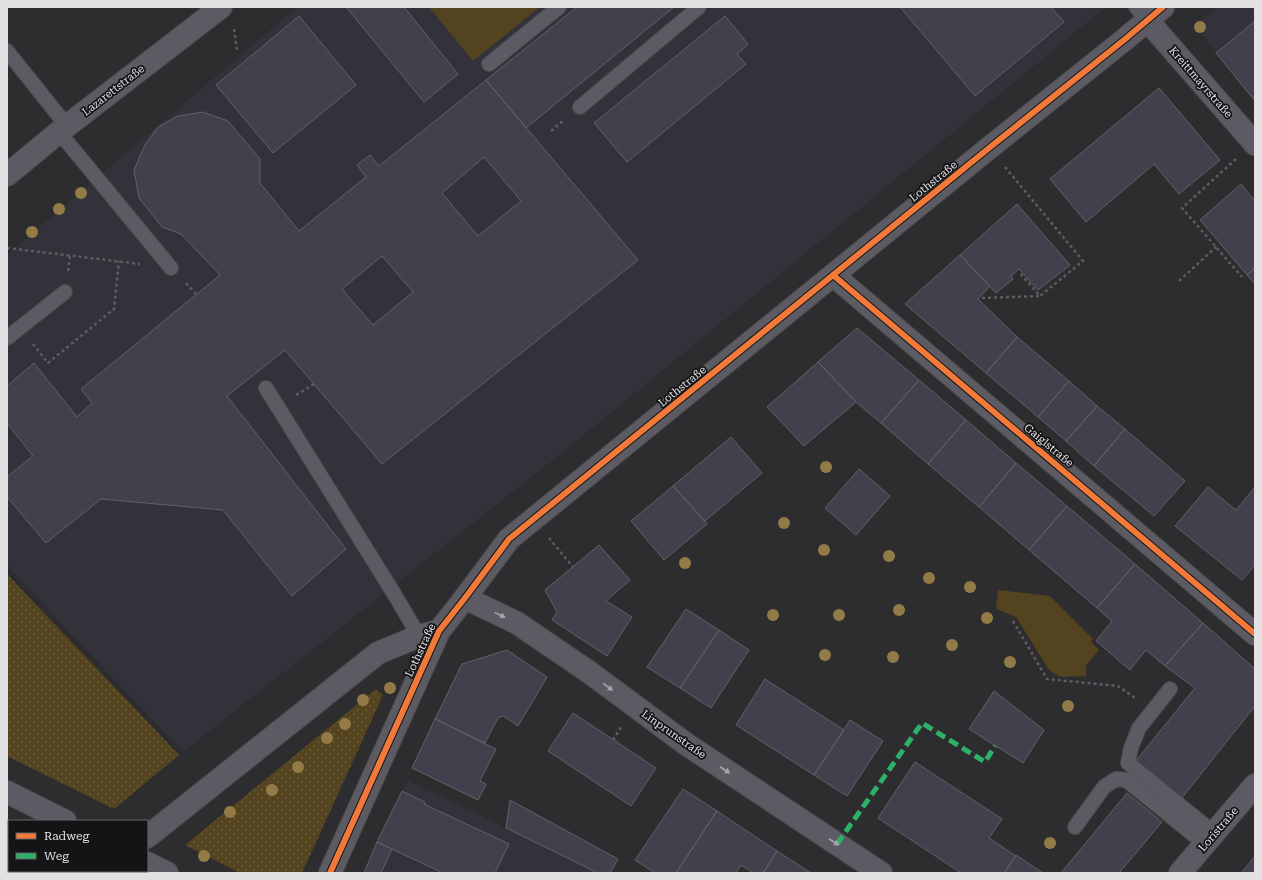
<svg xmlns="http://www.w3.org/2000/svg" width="1262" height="880" font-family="'Roboto Serif',serif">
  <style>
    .built { fill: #33323b }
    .green { fill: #53431f }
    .park { fill: url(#park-dots) }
    .building { fill: #42404c; stroke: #626163; fill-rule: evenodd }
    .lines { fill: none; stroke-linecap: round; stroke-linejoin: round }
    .service-casing { stroke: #4a4a4b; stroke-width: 16 }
    .minor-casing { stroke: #4a4a4b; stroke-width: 24 }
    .path { stroke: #5d5c61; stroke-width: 2.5; stroke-dasharray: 3 3; stroke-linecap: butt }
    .service { stroke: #5c5b63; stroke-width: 14 }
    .minor { stroke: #5c5b63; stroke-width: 22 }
    .quiet { stroke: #2db169; stroke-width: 5; stroke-dasharray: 10 5; stroke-linecap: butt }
    .cycleway-casing { stroke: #141416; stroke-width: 8 }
    .cycleway { stroke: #f17a3a; stroke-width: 6 }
    .tree { fill: #937b47 }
    .oneway { fill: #a6a5aa }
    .labels { text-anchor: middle; stroke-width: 3.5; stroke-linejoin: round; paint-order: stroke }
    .street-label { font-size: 11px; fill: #e2e2e5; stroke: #141416 }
  </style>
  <defs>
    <pattern id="park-dots" width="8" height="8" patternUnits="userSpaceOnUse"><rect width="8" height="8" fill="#53431f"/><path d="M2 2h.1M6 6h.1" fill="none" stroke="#6b5e3f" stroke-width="1.8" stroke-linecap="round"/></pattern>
  </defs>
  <rect width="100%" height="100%" fill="#2d2c2f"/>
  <!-- built -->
  <path class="built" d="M297,7H1106L563,452L183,752L7,566V255Z
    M1217,7H1255V101L1195,26Z
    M407,780L473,812L598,873H364Z"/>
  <!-- green -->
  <path class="green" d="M429,7H540L473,61Z
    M998,590L1050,596L1093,639L1091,642L1099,650L1086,666V676L1060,677L1049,670L1016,617L996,609Z"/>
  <!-- park -->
  <path class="park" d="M7,574L179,755L114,809L7,756Z
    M376,689L383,695L302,873H240L185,845Z"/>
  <!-- building -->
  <path class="building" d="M346,7H404L458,74L424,102Z
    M577,7H674L526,128L486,80Z
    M900,7H1051L1064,22L975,96Z
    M299,16L356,85L273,153L216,85Z
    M725,16L748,44L737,54L746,64L627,162L594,123Z
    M1255,21V101L1216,53Z
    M486,80L638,260L382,464L285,350L227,396L346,549L292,596L223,510L101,499L46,543L7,497L8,476L33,456L7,423V386L34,363L77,417L92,403L81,389L220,275L181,234L162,227L139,198L134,170L145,145L158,127L178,116L203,112L228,121L260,159V183L299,231L366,177L357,165L370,155L379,166ZM484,157L521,201L478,236L442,193ZM382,256L413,292L373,325L342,289Z
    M1159,88L1220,160L1179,194L1154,164L1086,222L1050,179Z
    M1241,184L1255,201V268L1247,275L1200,220Z
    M1017,204L1070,265L1038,290L1019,269L1011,276L1013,279L996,293L960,255Z
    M960,255L990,286L978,299L1017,337L986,373L905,304Z
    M1255,268V284L1247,275Z
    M857,328L919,380L881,423L856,402L818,362Z
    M1017,337L1069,381L1038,417L986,373Z
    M818,362L856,402L804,446L767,407Z
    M919,380L966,420L928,464L881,423Z
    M1069,381L1097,406L1066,441L1038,417Z
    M1097,406L1125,429L1094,466L1066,441Z
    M966,420L1016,463L979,507L928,464Z
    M1125,429L1185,481L1154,516L1094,466Z
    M731,437L762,473L705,521L673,486Z
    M1016,463L1067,506L1029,550L979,507Z
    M859,469L890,496L856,535L825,508Z
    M673,486L707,524L664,560L631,521Z
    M1208,487L1236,510L1255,487V565L1242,580L1175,526Z
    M1067,506L1135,564L1097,608L1029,550Z
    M599,545L630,580L606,601L632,617L607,656L552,620L557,612L545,590Z
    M1135,564L1203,623L1165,666L1146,650L1130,670L1096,641L1112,621L1097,608Z
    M686,609L719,630L680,688L647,667Z
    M1203,623L1255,669V706L1181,799L1135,762L1195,688L1165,666Z
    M719,630L749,650L711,708L680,688Z
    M507,650L547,677L518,726L503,716L498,718L485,743L435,719L462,664Z
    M765,679L844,730L814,775L736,725Z
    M994,691L1044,730L1023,763L969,729Z
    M573,713L656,768L631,806L548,751Z
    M435,719L496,749L480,781L486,784L478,800L412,768Z
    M850,720L883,741L847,796L814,775Z
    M915,762L1002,819L989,838L1016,856L1004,873H961L878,818Z
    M683,789L717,811L676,873H655L635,860Z
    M402,791L425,802L424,804L509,844L495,873H443L377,842Z
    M1127,793L1162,822L1119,873H1061Z
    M510,800L618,859L610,873H598L506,828Z
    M717,811L777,851L763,873H753L741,865L736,873H676Z
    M7,837L9,838V871H20L19,873H7Z
    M377,842L392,849L381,873H364Z
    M777,851L811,873H763Z
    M1016,855L1043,873H1004Z
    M1255,856V873H1243L1242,872Z
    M57,871H77L81,873H56Z"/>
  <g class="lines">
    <!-- service casing -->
    <g class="service-casing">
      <path id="service" d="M1136,7L1147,20
        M7,51L67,126
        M489,64L559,7
        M580,107L699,7
        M59,132L171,268
        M7,338L65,292
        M266,388L393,592L419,636
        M1170,689L1139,728L1131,748L1128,763L1214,833
        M1075,827L1104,787L1116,779L1126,780L1205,844"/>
    </g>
    <!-- minor casing -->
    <g class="minor-casing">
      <path id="minor" d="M1147,20L1255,144
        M7,175L59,132L221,7
        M833,275L1255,634
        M465,598L517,623L589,672L686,744L881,873
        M7,792L65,821
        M147,837L378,653L419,636L439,631
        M147,863L167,873
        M330,873L439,631L465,598L509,539L989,148L1124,40L1163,7
        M1180,873L1255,785"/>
    </g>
    <!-- path -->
    <path class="path" d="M234,29L237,50
      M551,131L564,120
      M1236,159L1182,208L1242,277
      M1005,167L1083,261L1040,296L1019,272
      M7,248L140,264
      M68,271L70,256
      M1179,281L1216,247
      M186,283L196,294
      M982,298L1040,296
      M33,344L48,363L114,309L119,261
      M296,395L314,384
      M549,538L573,567
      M1013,621L1047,679L1118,686L1135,698
      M613,740L621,727"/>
    <!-- service -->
    <use href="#service" class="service"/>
    <!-- minor -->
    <use href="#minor" class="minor"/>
    <!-- quiet -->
    <path class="quiet" d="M837,844L922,723L985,762L995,746"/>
    <!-- cycleway casing -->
    <g class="cycleway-casing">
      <path id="cycleway" d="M833,275L1255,634
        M330,873L439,631L465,598L509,539L989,148L1124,40L1163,7"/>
    </g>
    <!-- cycleway -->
    <use href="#cycleway" class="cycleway"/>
  </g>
  <!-- trees -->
  <g class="tree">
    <circle cx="1200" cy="27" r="6"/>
    <circle cx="81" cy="193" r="6"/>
    <circle cx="59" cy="209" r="6"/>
    <circle cx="32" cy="232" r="6"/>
    <circle cx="826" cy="467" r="6"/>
    <circle cx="784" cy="523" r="6"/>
    <circle cx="824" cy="550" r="6"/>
    <circle cx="889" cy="556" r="6"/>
    <circle cx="685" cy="563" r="6"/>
    <circle cx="929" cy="578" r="6"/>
    <circle cx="970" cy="587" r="6"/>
    <circle cx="899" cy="610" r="6"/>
    <circle cx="773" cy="615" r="6"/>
    <circle cx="839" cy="615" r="6"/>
    <circle cx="987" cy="618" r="6"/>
    <circle cx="952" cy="645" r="6"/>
    <circle cx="825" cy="655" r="6"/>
    <circle cx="893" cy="657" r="6"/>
    <circle cx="1010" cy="662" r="6"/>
    <circle cx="390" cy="688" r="6"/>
    <circle cx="363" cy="700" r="6"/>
    <circle cx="1068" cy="706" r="6"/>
    <circle cx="345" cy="724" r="6"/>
    <circle cx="327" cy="738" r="6"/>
    <circle cx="298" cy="767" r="6"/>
    <circle cx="272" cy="790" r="6"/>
    <circle cx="230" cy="812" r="6"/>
    <circle cx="1050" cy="843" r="6"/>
    <circle cx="204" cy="856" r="6"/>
  </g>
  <!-- one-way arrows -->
  <defs><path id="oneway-solid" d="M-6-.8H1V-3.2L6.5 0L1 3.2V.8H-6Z"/></defs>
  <g class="oneway">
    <use href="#oneway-solid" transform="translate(500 615) rotate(26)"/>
    <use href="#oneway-solid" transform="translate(608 687) rotate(36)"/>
    <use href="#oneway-solid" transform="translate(725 770) rotate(33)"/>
    <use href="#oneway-solid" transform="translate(834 842) rotate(33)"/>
  </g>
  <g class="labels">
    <!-- street labels -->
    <g class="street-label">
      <text transform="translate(1201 82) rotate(49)" y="4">Kreittmayrstraße</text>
      <text transform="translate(113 90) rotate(-38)" y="4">Lazarettstraße</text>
      <text transform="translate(933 181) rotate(-39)" y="4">Lothstraße</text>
      <text transform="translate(682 386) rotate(-39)" y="4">Lothstraße</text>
      <text transform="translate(1049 445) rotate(40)" y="4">Gaiglstraße</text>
      <text transform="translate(420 650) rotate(-65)" y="4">Lothstraße</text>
      <text transform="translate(674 734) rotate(35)" y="4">Linprunstraße</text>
      <text transform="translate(1218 829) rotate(-50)" y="4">Loristraße</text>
    </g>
  </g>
  <!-- border -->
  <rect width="1262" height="880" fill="none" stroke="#e2e2e5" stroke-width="16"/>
  <!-- legend -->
  <rect x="8" y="820" width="140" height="52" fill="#141416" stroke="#666669"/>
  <rect x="16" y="833" width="20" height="6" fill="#f17a3a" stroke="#666669"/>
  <text x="44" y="840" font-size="12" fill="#e2e2e5">Radweg</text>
  <rect x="16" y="853" width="20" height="6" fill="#2db169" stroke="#666669"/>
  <text x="44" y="860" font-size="12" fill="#e2e2e5">Weg</text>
</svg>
